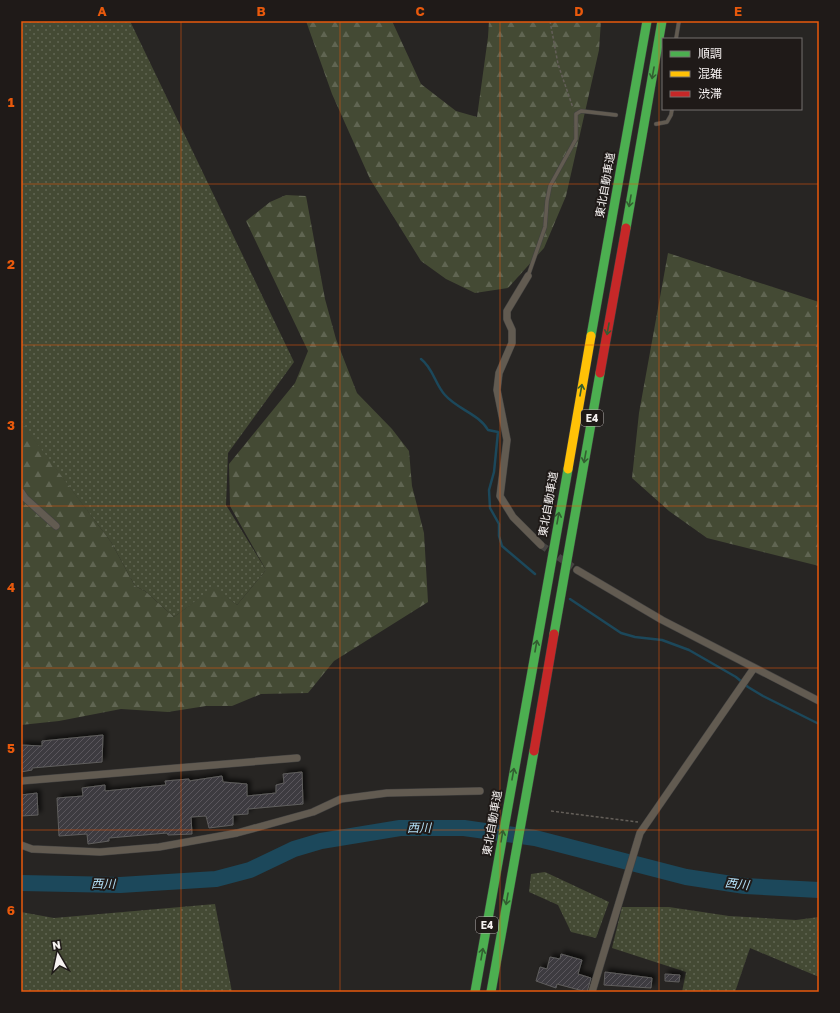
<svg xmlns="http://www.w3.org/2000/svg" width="840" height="1013" font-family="'Golos Text','Noto Sans JP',sans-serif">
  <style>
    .grass { fill: url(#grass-dots) }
    .forest { fill: url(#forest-firs) }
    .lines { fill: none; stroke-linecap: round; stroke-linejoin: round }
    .stream { stroke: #1c485b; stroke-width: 2.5 }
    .river { stroke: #1c485b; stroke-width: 16 }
    .building { fill: url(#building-hatch); stroke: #5f5e5d; filter: url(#shadow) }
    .street-tunnel { stroke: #464442; stroke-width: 7; stroke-dasharray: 7 3.5; stroke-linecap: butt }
    .lane-casing { stroke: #434241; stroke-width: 4.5 }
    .street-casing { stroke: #434241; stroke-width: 8 }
    .fast-casing { stroke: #434241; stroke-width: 10 }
    .slow-casing { stroke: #434241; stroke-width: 10 }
    .jam-casing { stroke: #434241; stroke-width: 10 }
    .path { stroke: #645f59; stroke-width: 1.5; stroke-dasharray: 3 2; stroke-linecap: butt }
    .lane { stroke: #625b51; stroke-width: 3.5 }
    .street { stroke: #625b51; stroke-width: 7 }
    .fast { stroke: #4caf50; stroke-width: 9 }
    .slow { stroke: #ffc107; stroke-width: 9 }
    .jam { stroke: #c62828; stroke-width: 9 }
    .oneway { stroke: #335d31 }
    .grid { fill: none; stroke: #e8590c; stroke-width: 1; stroke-opacity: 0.55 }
    .labels { text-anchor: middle; stroke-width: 4; stroke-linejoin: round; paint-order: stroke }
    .shield { fill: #1f1a18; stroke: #b6b1b0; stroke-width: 1 }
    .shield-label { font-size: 10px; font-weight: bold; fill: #f6f2f1 }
    .street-label { font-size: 11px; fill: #f6f2f1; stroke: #1f1a18 }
    .water-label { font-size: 12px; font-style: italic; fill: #b3dff6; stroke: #1f1a18 }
    .neatline { fill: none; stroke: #e8590c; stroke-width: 1.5 }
    .grid-label { font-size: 13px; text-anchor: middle; font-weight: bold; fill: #e8590c }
  </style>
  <defs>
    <pattern id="grass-dots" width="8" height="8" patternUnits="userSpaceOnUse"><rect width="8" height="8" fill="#444a34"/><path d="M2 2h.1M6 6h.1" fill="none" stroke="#606552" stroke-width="1.8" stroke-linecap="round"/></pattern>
    <pattern id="forest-firs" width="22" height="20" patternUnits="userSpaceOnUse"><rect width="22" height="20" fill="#444a34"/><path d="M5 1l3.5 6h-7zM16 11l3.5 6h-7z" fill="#606552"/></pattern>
    <pattern id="building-hatch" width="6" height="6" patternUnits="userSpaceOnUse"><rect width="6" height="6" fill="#3d3a40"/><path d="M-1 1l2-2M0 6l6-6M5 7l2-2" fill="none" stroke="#5a575c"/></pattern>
    <filter id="shadow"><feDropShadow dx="3.5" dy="-3.5" stdDeviation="2" flood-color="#0009"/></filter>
  </defs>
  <rect width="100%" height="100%" fill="#272523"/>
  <!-- grass -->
  <path class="grass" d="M21,21H130L294,362L228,453L226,505L266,570L237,605L214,588L174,617L145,591L135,586L111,542L21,423Z
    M545,872L609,902L596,938L571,932L558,905L529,892L531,874Z
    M215,904L232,992H21V912L54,918Z
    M622,907H669L729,916L796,920L819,917V977L750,948L735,992H682L686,972L612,948Z"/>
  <!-- forest -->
  <path class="forest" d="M306,21H392L421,84L456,111L477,117L488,37L489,21H601L599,50L566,196L544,248L508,288L475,293L446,279L421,261L370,179L332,94Z
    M286,195L306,196L325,299L336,339L357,393L392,429L409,451L412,486L424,533L428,602L334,661L308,693L261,694L232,706H206L168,712L121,709L59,721L21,725V422L111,542L135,586L145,591L174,617L214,587L237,605L266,570L230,506L229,464L295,383L308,351L246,221L270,202Z
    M668,253L819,302V566L707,538L669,511L632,478L639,413Z"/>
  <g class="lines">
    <!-- stream -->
    <path class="stream" d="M421,359C433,368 435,384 445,395C457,409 479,414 488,430L498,432L494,472L489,490L490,508L499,524V536L502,546L535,574
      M570,599L621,633L635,637L662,640L689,650L736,677L748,687L763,696L819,724"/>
    <!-- river -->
    <path class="river" d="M21,883L120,885L216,879L250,870L294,849L321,841L400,828H464L535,838L686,877L745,886L819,890"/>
  </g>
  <!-- building -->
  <path class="building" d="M103,735L102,762L32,768V770L21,772V745L42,746V741Z
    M302,772L303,804L248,809V814L233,815V825L209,828L206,816L191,817L192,834L168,835L167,833L109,838V841L88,844L87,834L59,836L57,798L83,796L82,788L105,785V791L166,785L165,781L189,779V781L222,776L223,782L247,784V796L276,793V785L284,783L283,774Z
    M37,793L38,815L21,816V795Z
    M561,954L582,960L578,974L591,978L587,992L557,984L556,988L536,981L540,967L547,969L550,957L560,959Z
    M605,972L652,978L651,988L604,985Z
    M665,974L680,975L679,982L665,981Z"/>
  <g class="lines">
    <!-- street-tunnel -->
    <path class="street-tunnel" d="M541,545L577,570"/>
    <!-- lane casing -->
    <g class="lane-casing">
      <path id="lane" d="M676,39L679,21
        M656,124L667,122L671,115L672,109
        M528,276L545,227L547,201L550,186L576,139V114L581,111L616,115"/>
    </g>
    <!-- street casing -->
    <g class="street-casing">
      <path id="street" d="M528,276L507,311V319L512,330V343L499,373L497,390L507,440L500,496L513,517L541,545
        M21,492L25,498L56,526
        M577,570L662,620L819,701
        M21,781L297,758
        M21,845L32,849L100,852L159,847L237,833L313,812L341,799L387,793L480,791
        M592,992L640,833L754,668"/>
    </g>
    <!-- fast casing -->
    <g class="fast-casing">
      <path id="fast" d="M626,228L662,21
        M591,336L647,21
        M554,634L600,373
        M475,992L568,469
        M491,992L534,751"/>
    </g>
    <!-- slow casing -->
    <g class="slow-casing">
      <path id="slow" d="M568,469L591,336"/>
    </g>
    <!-- jam casing -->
    <g class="jam-casing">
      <path id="jam" d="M600,373L626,228
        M534,751L554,634"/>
    </g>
    <!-- path -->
    <path class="path" d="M550,21L558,64L573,108
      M551,811L638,822"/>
    <!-- lane -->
    <use href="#lane" class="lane"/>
    <!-- street -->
    <use href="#street" class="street"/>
    <!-- fast -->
    <use href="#fast" class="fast"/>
    <!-- slow -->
    <use href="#slow" class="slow"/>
    <!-- jam -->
    <use href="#jam" class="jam"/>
  </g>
  <!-- one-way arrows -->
  <defs><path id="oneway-shaft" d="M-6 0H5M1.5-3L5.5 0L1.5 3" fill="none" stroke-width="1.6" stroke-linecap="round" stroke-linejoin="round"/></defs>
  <g class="oneway">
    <use href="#oneway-shaft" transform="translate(653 73) rotate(100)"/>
    <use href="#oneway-shaft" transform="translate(630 201) rotate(100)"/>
    <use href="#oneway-shaft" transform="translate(608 329) rotate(100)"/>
    <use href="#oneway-shaft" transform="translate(581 390) rotate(-80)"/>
    <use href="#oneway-shaft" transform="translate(585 457) rotate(100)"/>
    <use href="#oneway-shaft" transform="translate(558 518) rotate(-80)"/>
    <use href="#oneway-shaft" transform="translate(536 646) rotate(-80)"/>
    <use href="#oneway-shaft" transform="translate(513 774) rotate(-80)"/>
    <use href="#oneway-shaft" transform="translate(502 836) rotate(-80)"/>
    <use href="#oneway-shaft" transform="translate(507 899) rotate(100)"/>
    <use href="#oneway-shaft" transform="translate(482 954) rotate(-80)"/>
  </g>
  <!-- grid -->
  <path class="grid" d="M181,21V992M340,21V992M500,21V992M659,21V992M21,184H819M21,345H819M21,506H819M21,668H819M21,830H819"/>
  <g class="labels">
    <!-- shield labels -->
    <g class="shield">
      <rect x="581" y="410" width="22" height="16" rx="3"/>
      <rect x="476" y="917" width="22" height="16" rx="3"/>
    </g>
    <g class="shield-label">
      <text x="592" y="422">E4</text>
      <text x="487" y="929">E4</text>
    </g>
    <!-- street labels -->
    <g class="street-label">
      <text transform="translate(605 185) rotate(-80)" y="4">東北自動車道</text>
      <text transform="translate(548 504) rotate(-80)" y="4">東北自動車道</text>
      <text transform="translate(492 823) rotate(-80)" y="4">東北自動車道</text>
    </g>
    <!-- water labels -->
    <g class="water-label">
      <text x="419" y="832">西川</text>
      <text transform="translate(103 884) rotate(1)" y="4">西川</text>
      <text transform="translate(737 884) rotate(7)" y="4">西川</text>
    </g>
  </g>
  <!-- border -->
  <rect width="840" height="1013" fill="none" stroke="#1f1a18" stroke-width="44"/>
  <!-- legend -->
  <rect x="662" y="38" width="140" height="72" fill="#1f1a18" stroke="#75706f"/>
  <rect x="670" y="51" width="20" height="6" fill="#4caf50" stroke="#75706f"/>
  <text x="698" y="58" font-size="12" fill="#f6f2f1">順調</text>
  <rect x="670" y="71" width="20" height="6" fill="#ffc107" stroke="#75706f"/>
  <text x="698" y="78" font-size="12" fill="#f6f2f1">混雑</text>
  <rect x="670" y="91" width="20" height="6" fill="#c62828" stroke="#75706f"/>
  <text x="698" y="98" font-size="12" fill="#f6f2f1">渋滞</text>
  <!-- north arrow -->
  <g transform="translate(58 955) rotate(351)" stroke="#1f1a18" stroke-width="3" paint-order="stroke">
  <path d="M0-3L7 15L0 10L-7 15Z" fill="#f6f2f1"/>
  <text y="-6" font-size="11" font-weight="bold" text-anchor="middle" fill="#f6f2f1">N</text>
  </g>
  <rect x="22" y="22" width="796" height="969" class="neatline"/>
  <g class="grid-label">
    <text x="102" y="16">A</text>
    <text x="261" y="16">B</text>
    <text x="420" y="16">C</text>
    <text x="579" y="16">D</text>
    <text x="738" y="16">E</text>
    <text x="11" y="107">1</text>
    <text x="11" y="269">2</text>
    <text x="11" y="430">3</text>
    <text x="11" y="592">4</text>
    <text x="11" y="753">5</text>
    <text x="11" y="915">6</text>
  </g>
</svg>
